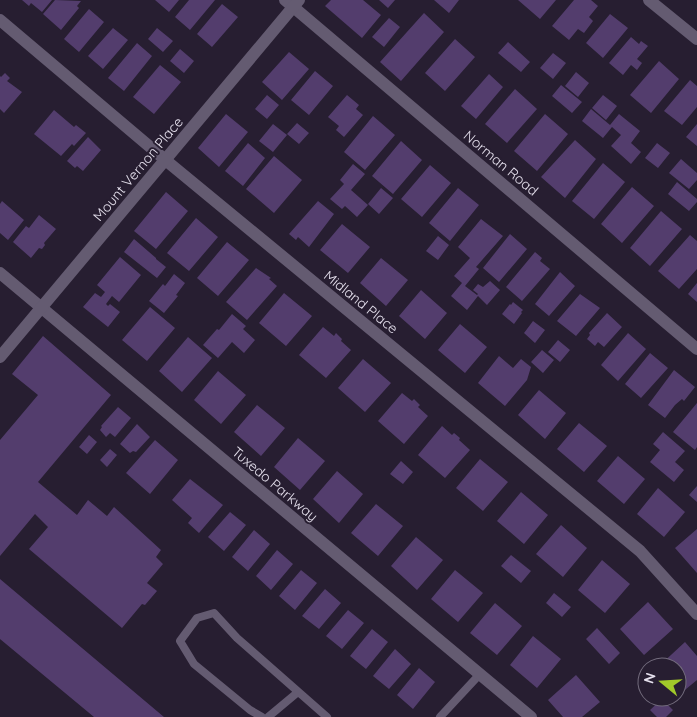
<svg xmlns="http://www.w3.org/2000/svg" width="697" height="717" font-family="Quicksand,sans-serif">
  <style>
    .building { fill: #533d6d }
    .lines { fill: none; stroke-linecap: round; stroke-linejoin: round }
    .service { stroke: #645b71; stroke-width: 8 }
    .minor { stroke: #645b71; stroke-width: 12 }
    .tertiary { stroke: #645b71; stroke-width: 12 }
    .labels { text-anchor: middle; stroke-width: 4; stroke-linejoin: round; paint-order: stroke }
    .street-label { font-size: 14px; fill: #e6e1ee; stroke: #271e31 }
  </style>
  <rect width="100%" height="100%" fill="#271e31"/>
  <!-- building -->
  <path class="building" d="M22,0H52L42,12L31,3L29,6Z
    M55,0L81,1L77,6L79,8L61,30L43,14Z
    M155,0H179L169,12Z
    M189,0H215L190,30L175,17Z
    M331,0H363L381,15L362,38L325,6Z
    M379,0H395L388,8Z
    M434,0H459L449,13Z
    M518,0H556L540,19Z
    M574,0H591L598,6L589,17L593,21L584,33L578,29L569,40L552,26Z
    M222,4L238,17L212,47L197,34Z
    M89,9L104,22L79,52L64,39Z
    M424,13L444,32L401,81L380,62Z
    M610,14L628,28L603,58L586,43Z
    M389,18L400,27L384,47L372,37Z
    M113,28L128,40L103,69L88,56Z
    M157,28L173,41L163,52L148,39Z
    M631,37L639,44L641,41L648,46L637,59L642,63L637,70L631,65L623,75L609,63Z
    M455,39L475,57L445,91L425,73Z
    M508,42L530,62L521,72L498,53Z
    M137,43L152,56L124,91L108,78Z
    M180,49L194,61L184,73L170,61Z
    M289,52L309,69L282,100L262,82Z
    M553,53L566,63L553,79L540,68Z
    M659,61L679,79L651,113L630,95Z
    M160,65L181,82L154,114L133,97Z
    M315,71L333,86L309,115L291,100Z
    M576,72L589,83L578,97L565,86Z
    M5,73L10,78L7,81L22,92L4,113L0,109V76L1,77Z
    M489,74L503,87L476,119L461,106Z
    M690,80L697,86V107L682,125L664,111Z
    M561,85L582,102L572,113L552,96Z
    M515,89L537,109L507,143L485,124Z
    M267,95L279,105L267,119L255,109Z
    M347,95L359,105L356,109L363,115L344,137L336,130L339,126L328,117Z
    M603,95L617,106L606,120L592,108Z
    M591,109L610,125L619,114L640,131L631,143L641,152L631,164L611,146L621,135L612,127L603,138L582,121Z
    M54,110L74,127L76,125L86,133L74,146L72,144L61,156L34,134Z
    M226,114L248,132L219,167L198,148Z
    M545,114L568,134L537,171L514,151Z
    M373,116L395,135L365,170L344,152Z
    M297,123L309,133L299,144L287,134Z
    M273,124L287,135L273,152L259,141Z
    M697,124V146L686,137Z
    M88,137L101,150L83,171L77,166L75,168L67,161Z
    M575,140L596,159L565,198L541,177Z
    M401,141L422,160L393,194L372,176Z
    M248,143L265,158L243,186L225,171Z
    M657,143L670,153L658,168L645,158Z
    M274,156L302,180L274,213L246,189Z
    M681,159L697,173V180L689,189L669,173Z
    M603,163L625,182L594,219L572,201Z
    M353,164L365,174L351,190L368,205L357,217L345,206L342,209L330,199L344,184L340,180Z
    M430,165L451,183L422,217L401,199Z
    M677,182L697,199V202L689,211L668,194Z
    M632,187L654,206L622,243L601,224Z
    M381,188L393,198L379,214L368,204Z
    M458,188L479,205L450,241L429,223Z
    M166,192L188,211L156,249L134,231Z
    M2,201L24,220L8,240L0,233V204Z
    M318,201L334,214L309,247L298,237L296,240L289,234Z
    M661,211L682,229L650,266L630,248Z
    M39,215L56,229L44,243L45,245L42,249L39,248L31,258L13,242L26,226L29,228Z
    M196,218L218,237L189,271L167,253Z
    M481,219L503,236L476,267L479,269L465,286L477,295L478,294L473,290L478,284L483,287L490,281L500,290L487,305L478,296L467,310L451,296L462,283L454,276L470,258L458,247Z
    M342,224L370,247L348,273L320,250Z
    M510,234L527,249L499,282L483,268Z
    M690,235L697,241V269L679,289L658,271Z
    M438,236L449,245L438,260L426,251Z
    M134,239L156,258V259L166,267L157,278L124,252Z
    M227,242L249,260L218,296L197,278Z
    M535,252L542,258L540,261L550,269L522,301L506,287Z
    M120,257L141,275L119,302L112,296L106,304L108,306L110,304L120,312L108,327L83,307L95,293L101,297L105,292L97,285Z
    M381,258L408,280L386,306L360,283Z
    M256,268L271,278L269,279L277,286L247,320L226,302Z
    M560,272L575,286L549,316L535,304Z
    M174,274L185,283L176,295L178,296L164,313L149,301L163,284L165,286Z
    M697,283V302L688,294Z
    M421,290L447,313L425,339L399,316Z
    M284,293L312,316L286,346L259,323Z
    M580,294L600,308L576,336L557,321Z
    M513,302L523,310L521,312L522,313L514,324L502,314L510,304L511,305Z
    M150,307L175,328L147,361L122,340Z
    M607,313L622,327L604,347L598,342L595,346L587,339L590,335L589,333Z
    M232,314L246,326L243,329L255,340L244,353L232,342L218,358L203,345L217,329L219,330Z
    M533,321L545,330L535,343L524,333Z
    M460,324L487,347L465,373L438,350Z
    M323,327L334,336L336,333L342,339L341,341L351,350L326,378L299,355Z
    M628,333L646,349L618,381L601,365Z
    M43,336L111,395L38,482L77,515L88,500L107,516L114,507L161,550L156,557L163,564L147,583L157,591L145,605L142,604L122,628L29,549L48,527L35,514L0,556V440L38,395L12,374Z
    M188,337L212,358L182,392L159,371Z
    M558,340L570,350L560,362L548,352Z
    M542,350L554,360L543,373L531,362Z
    M650,353L668,368L641,398L625,384Z
    M499,356L513,368L521,359L531,367L527,380L505,406L478,383Z
    M363,359L391,383L365,412L338,388Z
    M674,370L695,387L684,401L682,399L675,405L665,418L648,405Z
    M218,371L246,395L221,424L194,400Z
    M539,390L566,413L545,439L518,415Z
    M402,393L412,401L414,399L420,405L418,407L428,416L404,444L378,421Z
    M697,403V447L695,450L673,432Z
    M257,405L285,428L261,456L234,432Z
    M118,407L131,418L115,437L110,433L106,437L100,430L102,427L101,426Z
    M579,423L607,446L584,472L557,449Z
    M137,424L150,437L136,452L133,451L130,453L120,444Z
    M442,426L452,435L454,433L460,438L459,440L470,450L445,478L418,455Z
    M663,432L685,451L675,462L684,470L674,482L650,462L660,450L653,444Z
    M89,435L97,442L87,454L79,447Z
    M298,438L325,461L300,490L274,467Z
    M155,440L178,460L150,494L126,473Z
    M110,449L117,455L107,467L100,460Z
    M618,456L645,479L624,504L597,481Z
    M480,459L508,482L483,511L456,488Z
    M401,461L413,472L403,484L390,474Z
    M337,471L363,494L339,523L313,499Z
    M190,479L223,505L199,533L188,523L192,518L172,500Z
    M697,486V502L689,495Z
    M658,488L685,512L664,537L637,514Z
    M521,492L548,515L524,544L497,521Z
    M376,504L403,526L378,556L351,533Z
    M230,512L246,525L224,551L208,537Z
    M561,525L587,548L563,577L536,554Z
    M697,529V573L675,548Z
    M254,530L270,544L248,571L232,557Z
    M416,537L443,560L417,590L391,566Z
    M277,550L293,564L271,590L256,576Z
    M511,555L531,571L521,583L501,566Z
    M602,560L630,584L605,613L578,590Z
    M301,570L317,583L295,610L279,596Z
    M455,570L483,593L458,622L431,599Z
    M0,579L164,717H94L0,639Z
    M325,589L341,603L319,629L302,616Z
    M554,593L571,607L562,617L546,603Z
    M648,602L673,629L644,655L620,629Z
    M495,603L522,626L497,655L470,633Z
    M348,610L364,623L342,649L326,636Z
    M597,628L620,653L609,664L586,639Z
    M372,629L388,642L366,669L350,656Z
    M533,636L561,659L537,688L510,665Z
    M685,642L697,656V680L680,694L677,691V667H658Z
    M395,649L411,664L389,689L373,676Z
    M419,668L435,682L413,709L397,695Z
    M576,675L600,702L582,717H563L548,700Z
    M662,699L673,710L666,717H657L650,710Z"/>
  <g class="lines">
    <!-- service -->
    <path class="service" d="M262,717L250,710L194,664L180,641L197,618L214,613L237,638L327,717
      M268,717L298,692
      M440,717L480,674"/>
    <!-- minor -->
    <path class="minor" d="M285,0L697,349
      M0,20L169,163L640,551L697,614
      M0,273L531,717"/>
    <!-- tertiary -->
    <path class="tertiary" d="M649,0L697,39
      M0,357L299,0"/>
  </g>
  <g class="labels">
    <!-- street labels -->
    <g class="street-label">
      <text transform="translate(501 163) rotate(40)" y="5">Norman Road</text>
      <text transform="translate(138 169) rotate(-50)" y="5">Mount Vernon Place</text>
      <text transform="translate(361 302) rotate(39)" y="5">Midland Place</text>
      <text transform="translate(275 484) rotate(40)" y="5">Tuxedo Parkway</text>
    </g>
  </g>
  <!-- north arrow -->
  <g transform="translate(662 682) rotate(288)"><circle r="24" fill="#271e31" stroke="#736c7d"/>
  <path d="M0-4L9 19L0 12L-9 19Z" fill="#a1c92a"/>
  <text y="-8" font-size="14" font-weight="bold" text-anchor="middle" fill="#e6e1ee">N</text>
  </g>
</svg>
